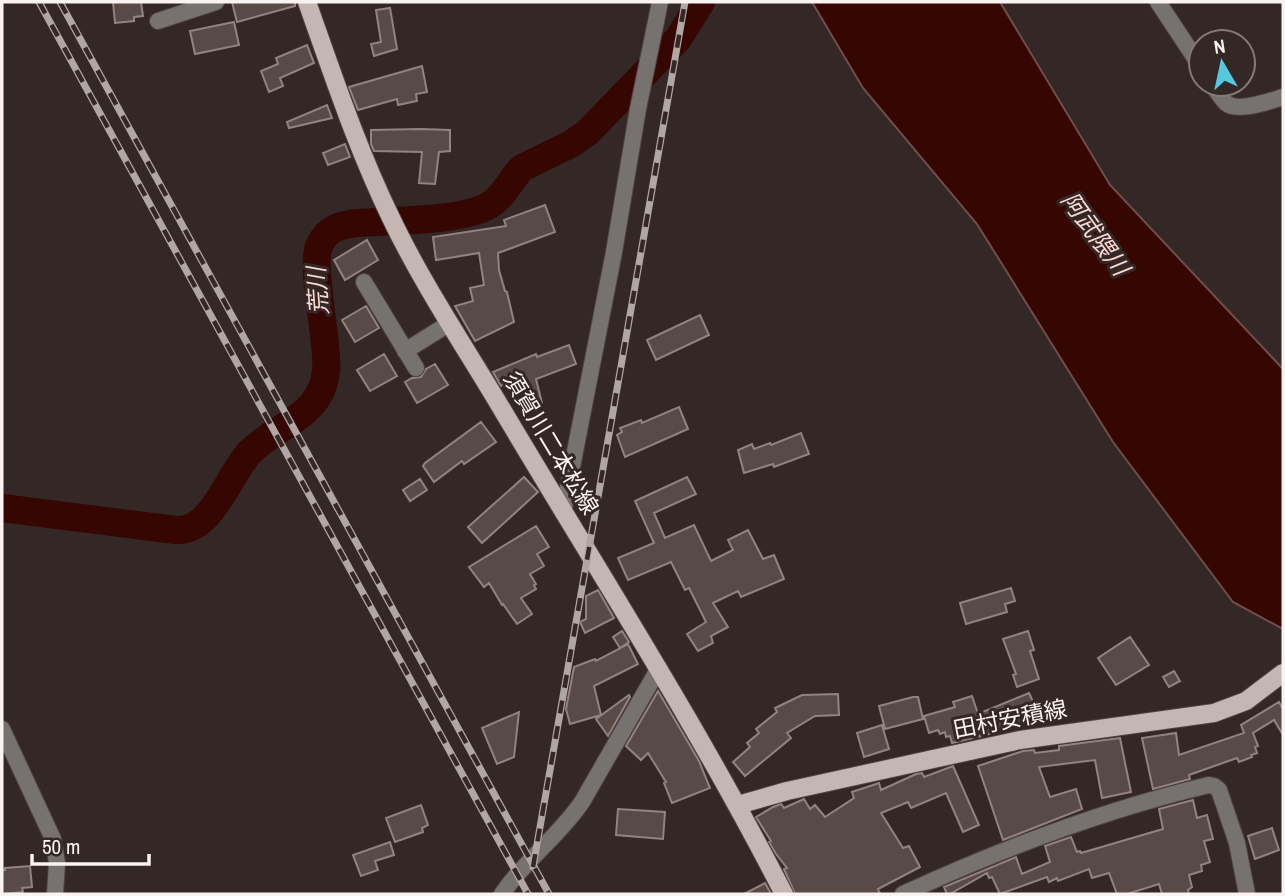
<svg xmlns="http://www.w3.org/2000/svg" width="1285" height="896" font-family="'Archivo Narrow','Noto Sans JP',sans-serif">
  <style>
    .water { fill: #350602; stroke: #704d4a; stroke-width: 2 }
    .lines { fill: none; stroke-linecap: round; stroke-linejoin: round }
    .river { stroke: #350602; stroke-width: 28 }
    .building { fill: #574a47; stroke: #928380; stroke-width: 2 }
    .minor-casing { stroke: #504442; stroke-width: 18 }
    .major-casing { stroke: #504442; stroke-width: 20 }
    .minor { stroke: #77716f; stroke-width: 16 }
    .major { stroke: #c3b6b3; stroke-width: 18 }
    .rail-casing { stroke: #b0a6a4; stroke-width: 7 }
    .rail { stroke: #342826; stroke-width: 4.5; stroke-dasharray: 13; stroke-linecap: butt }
    .labels { text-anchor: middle; stroke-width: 6; stroke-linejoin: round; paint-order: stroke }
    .street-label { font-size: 23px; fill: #fbf3f1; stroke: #342826 }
    .water-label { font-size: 24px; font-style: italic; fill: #fdd8d1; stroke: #342826 }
  </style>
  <rect width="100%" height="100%" fill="#342826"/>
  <!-- water -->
  <path class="water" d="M812,2H1000L1110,185L1283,369V629L1233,602L1113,442L977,224L863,88Z"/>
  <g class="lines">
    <!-- river -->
    <path class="river" d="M2,508L176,530C211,533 229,475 249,453C276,425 323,416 326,370C329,342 309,263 320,244C323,238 328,232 334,229C346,222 363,223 376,222C407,220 459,220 486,207C504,198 509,181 522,168L571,144L587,133L678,39L701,2"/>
  </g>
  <!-- building -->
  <path class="building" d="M113,2H141L143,16L134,17V21L115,23Z
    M232,2H295V6L237,22Z
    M390,8L397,49L374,56L371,44L381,42L376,10Z
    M234,22L239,45L195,54L190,31Z
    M307,45L314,63L280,78L283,86L269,92L261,71L278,64L276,58Z
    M422,66L427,92L416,94L417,101L398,105L397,99L358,110L349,87Z
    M327,105L332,118L289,128L287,122Z
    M421,129L450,130V151L439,152L435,184L419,183L422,152L374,151L371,144V130Z
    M345,144L350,157L328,165L323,153Z
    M545,205L555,232L498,253L499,270L505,291L507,292L514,322L475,341L455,306L473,301L470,288L484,285L479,253L436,260L433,237L506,226L504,220Z
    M367,240L378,260L345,280L334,260Z
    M366,306L379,328L355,342L342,320Z
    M700,315L709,335L656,360L647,340Z
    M569,345L576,364L536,379L542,403L525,407L519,379L501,386L493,372L536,354L537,357Z
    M384,354L397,376L370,391L357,370Z
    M435,364L448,385L417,403L405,382L412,378L421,377L426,369Z
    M679,407L688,429L625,457L617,435L622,432L620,428L641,420L642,423Z
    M481,422L496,442L464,464L462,461L434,482L423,466L425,463Z
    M801,433L809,454L774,467L773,464L744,473L738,450L752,444L754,449L770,443L771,445Z
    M524,477L538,492L482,543L468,527Z
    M687,477L696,494L654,513L665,538L694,525L711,561L733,550L728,540L748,530L763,559L774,555L784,579L741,597L738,591L713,603L728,627L711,636L713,643L698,651L687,634L706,622L689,588L685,590L671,562L628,580L618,558L654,543L635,501Z
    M420,479L427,490L410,501L403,490Z
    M536,526L549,547L537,554L544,566L530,574L536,584L534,585L536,589L521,598L532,614L517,624L503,604L502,605L489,583L484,587L469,567Z
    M1011,588L1015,601L1005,604L1007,612L966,624L960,603Z
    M598,590L614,618L585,633L580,622L586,619V596Z
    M622,631L629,642L620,648L613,637Z
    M1028,631L1034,650L1030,651L1039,679L1017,687L1013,675L1016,674L1003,639Z
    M1130,637L1149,665L1116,685L1098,658Z
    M628,644L638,664L594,686L601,715L570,724L566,709L574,667L595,659L596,661Z
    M1174,671L1180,681L1169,687L1163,677Z
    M658,691L699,761L710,788L672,803L664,783L666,782L648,753L641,760L626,746Z
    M1029,693L1039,715L1016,725L1015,722L993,733L952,743L950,736L946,737L945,732L940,734L938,730L929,733L924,716L955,707L953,702L972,696L978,714Z
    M838,694L839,715L815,716L787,733L791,738L745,776L733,762L750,747L747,743L759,733L756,729L777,712L775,708L802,695Z
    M629,695L630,697L608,736L596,719Z
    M913,697H918L923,719L885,729L879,706Z
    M1049,701L1056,718L1043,723L1036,707Z
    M1279,702L1283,709V735L1274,720L1253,733L1258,746L1255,747L1257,753L1251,755L1252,757L1239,762L1237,758L1189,775L1190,779L1153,789L1142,738L1176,733L1179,755L1244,733L1241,725Z
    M519,712L514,757L497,764L482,728Z
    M882,725L889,749L864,757L857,733Z
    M1120,738L1131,792L1102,798L1095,760L1039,767L1050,797L1076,789L1082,809L1003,840L978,766L1023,751L1034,750L1035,753L1059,750V746Z
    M953,766L979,825L963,832L946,793L911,808L908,802L881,813L903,848L909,846L920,867L878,889L880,894H795L784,869L787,868L776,854L769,842L771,841L756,817L773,807L781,804L784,808L804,799L810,809L815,805L825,817L854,798L852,792L879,783L881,790L916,774L922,773L924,777Z
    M1193,800L1197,818L1207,815L1213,839L1204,841L1210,862L1201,865L1202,871L1189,875L1192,887L1188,890L1189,894H1162L1159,884L1127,894H1117L1109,873L1092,878L1089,869L1058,881L1057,878L1049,882L1047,877L1000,894L992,877L989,878L987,873L950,894H947L944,887L1016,857L1022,874L1050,862L1045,846L1071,837L1077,852L1080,851L1081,853L1163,829L1159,809Z
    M421,805L428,825L422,828L423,832L395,842L386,818Z
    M618,809L665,812L663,839L616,835Z
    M1272,828L1279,850L1255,859L1248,836Z
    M390,842L394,855L375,861L378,870L361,876L353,855Z
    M30,866L32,887L22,888L23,892L2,894V870H5V868Z
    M765,883L771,894H744Z"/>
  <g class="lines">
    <!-- minor casing -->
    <g class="minor-casing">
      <path id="minor" d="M1158,2L1201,67
        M158,21L216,2
        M1212,84C1216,90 1221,98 1226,103C1238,113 1270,101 1283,97
        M364,282L416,368
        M405,351L450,323
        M563,513L614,252L638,109L660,2
        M2,729L53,839L57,863L55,894
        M502,894C525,860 559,836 582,802L659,668
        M903,894C1001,849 1103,810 1209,785L1214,786L1219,790L1237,843L1247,894"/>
    </g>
    <!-- major casing -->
    <g class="major-casing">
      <path id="major" d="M307,2C333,75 357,148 391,218C422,283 463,344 500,406C596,568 698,726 784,894
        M738,805L787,791L1020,740L1214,713L1246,701L1283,673"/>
    </g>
    <!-- minor -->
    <use href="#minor" class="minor"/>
    <!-- major -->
    <use href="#major" class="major"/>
    <!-- rail casing -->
    <g class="rail-casing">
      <path id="rail" d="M39,2L528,894
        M60,2L549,894
        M533,867L685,2"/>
    </g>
    <!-- rail -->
    <use href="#rail" class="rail"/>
  </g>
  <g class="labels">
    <!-- street labels -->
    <g class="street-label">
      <text transform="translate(551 443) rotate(59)" y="8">須賀川二本松線</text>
      <text transform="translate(1010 719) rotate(-11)" y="8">田村安積線</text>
    </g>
    <!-- water labels -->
    <g class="water-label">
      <text transform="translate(1095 234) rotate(54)" y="8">阿武隈川</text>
      <text transform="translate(318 291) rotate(-94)" y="8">荒川</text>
    </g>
  </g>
  <!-- border -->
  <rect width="1285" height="896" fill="none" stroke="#fbf3f1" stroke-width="7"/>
  <!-- north arrow -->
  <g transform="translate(1222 63) rotate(351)"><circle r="33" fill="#342826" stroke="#847977" stroke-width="2"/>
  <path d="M0-5L12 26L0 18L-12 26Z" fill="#55cadf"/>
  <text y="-10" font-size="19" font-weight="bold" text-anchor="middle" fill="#fbf3f1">N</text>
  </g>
  <!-- scale -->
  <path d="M32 854v10h117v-10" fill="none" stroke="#fbf3f1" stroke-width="3.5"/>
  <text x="42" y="854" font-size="21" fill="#fbf3f1" stroke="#342826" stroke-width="5" paint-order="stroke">50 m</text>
</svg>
